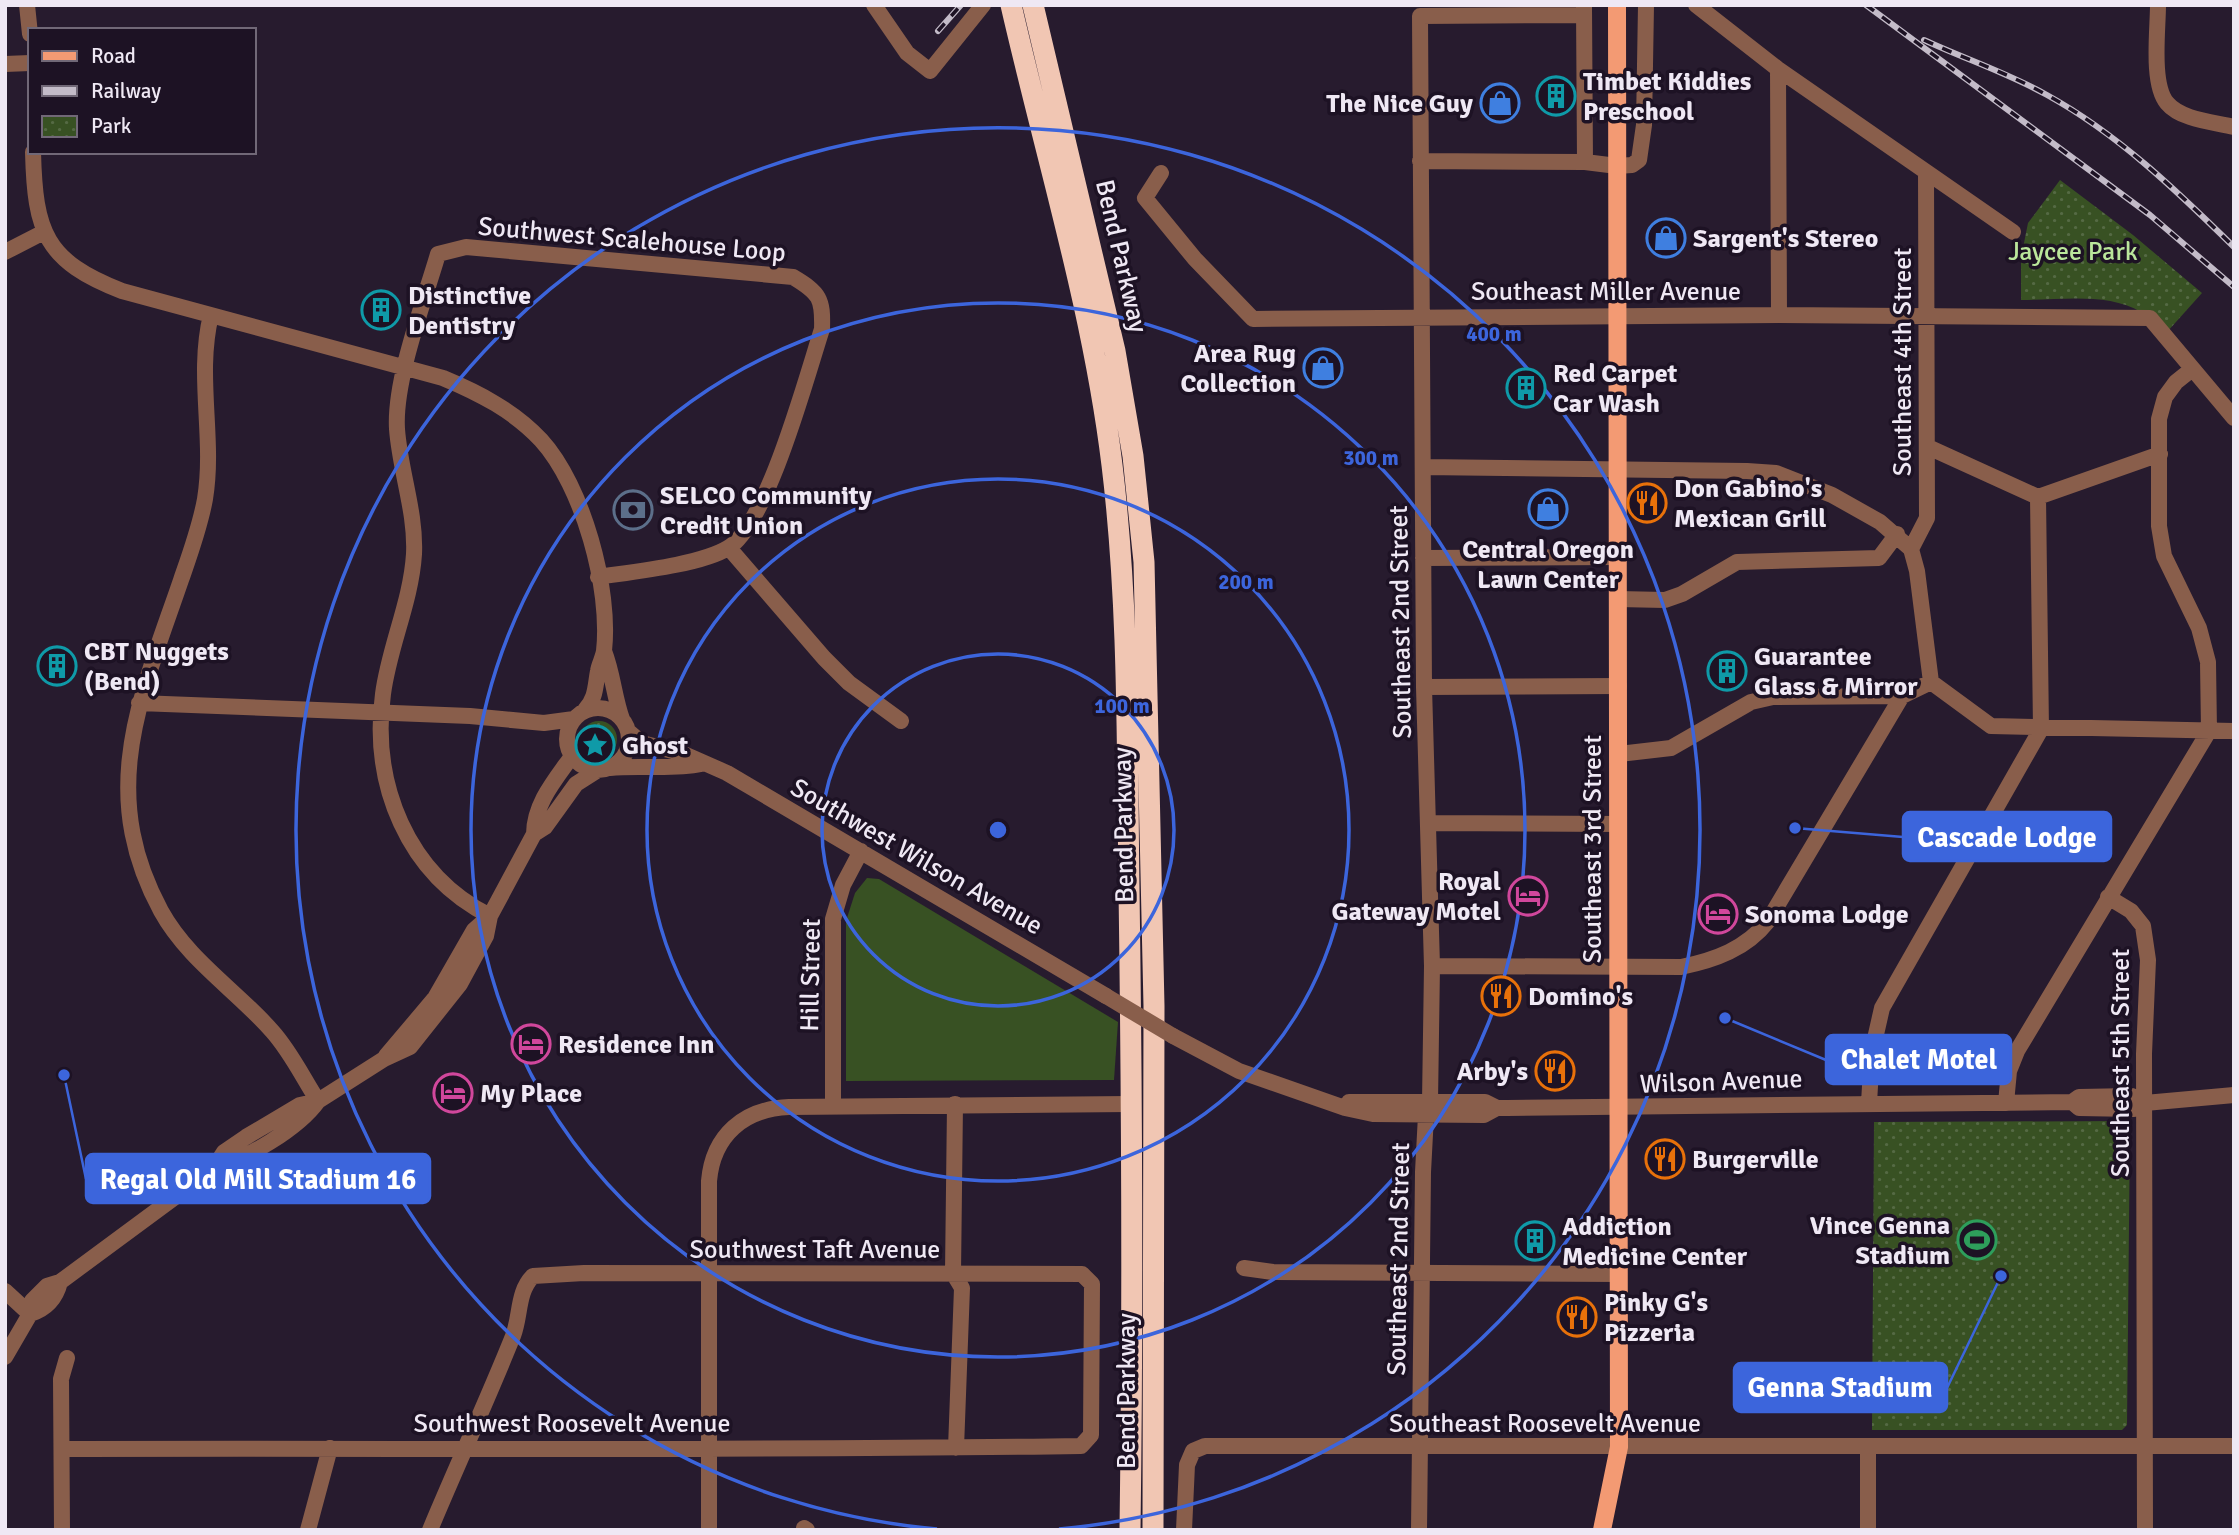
<svg xmlns="http://www.w3.org/2000/svg" width="2239" height="1535" font-family="Signika,sans-serif">
  <style>
    .grass { fill: #385123 }
    .park { fill: url(#park-dots) }
    .lines { fill: none; stroke-linecap: round; stroke-linejoin: round }
    .minor { stroke: #895e4b; stroke-width: 16 }
    .major { stroke: #f39a73; stroke-width: 18 }
    .highway { stroke: #f1c6b3; stroke-width: 21 }
    .rail-casing { stroke: #c3bbc8; stroke-width: 6 }
    .rail { stroke: #1d1224; stroke-width: 3.5; stroke-dasharray: 10; stroke-linecap: butt }
    .minor-bridge { stroke: #895e4b; stroke-width: 16 }
    .ring { fill: none; stroke: #3c65dc; stroke-width: 3.5 }
    .labels { text-anchor: middle; stroke-width: 7; stroke-linejoin: round; paint-order: stroke }
    .poi-label { font-size: 26px; font-weight: bold; fill: #efe8f4; stroke: #1d1224; text-anchor: start }
    .street-label { font-size: 26px; fill: #efe8f4; stroke: #1d1224 }
    .park-label { font-size: 26px; fill: #bbe79b; stroke: #1d1224 }
    .centre { fill: #3c65dc; stroke: #1d1224; stroke-width: 3.5 }
    .ring-label { font-size: 21px; text-anchor: middle; font-weight: bold; fill: #3c65dc; stroke: #1d1224; stroke-width: 7; stroke-linejoin: round; paint-order: stroke }
    .leader { fill: none; stroke: #3c65dc; stroke-width: 2.5 }
    .callout-dot { fill: #3c65dc; stroke: #1d1224; stroke-width: 2.5 }
    .callout { fill: #3c65dc; stroke: #3c65dc; stroke-width: 2.5 }
    .callout-label { font-size: 28px; text-anchor: middle; font-weight: bold; fill: #fff }
  </style>
  <defs>
    <pattern id="park-dots" width="8" height="8" patternUnits="userSpaceOnUse" patternTransform="scale(1.75)"><rect width="8" height="8" fill="#385123"/><path d="M2 2h.1M6 6h.1" fill="none" stroke="#556a44" stroke-width="1.8" stroke-linecap="round"/></pattern>
  </defs>
  <rect width="100%" height="100%" fill="#271b2e"/>
  <!-- grass -->
  <path class="grass" d="M867,878L879,879L1118,1022L1114,1080L846,1081V921L855,893Z"/>
  <!-- park -->
  <path class="park" d="M2060,180L2133,235L2202,293L2167,332C2159,326 2151,317 2141,312C2108,292 2059,300 2021,300V258L2028,223Z
    M581 739a18 18 0 1 1 36 0a18 18 0 1 1-36 0Z
    M2127,1121L2130,1126L2127,1425L2122,1430H1872L1874,1122Z"/>
  <g class="lines">
    <!-- minor -->
    <path class="minor" d="M27,5L30,34
      M874,5L907,53L930,71L983,5
      M1696,5L1778,69L2013,232
      M2158,5C2158,30 2151,84 2167,103C2181,120 2214,122 2234,127
      M1584,7L1585,162
      M1420,16L1424,687L1432,966L1430,1102
      M1420,16L1584,15
      M5,64L30,63
      M1778,69L1779,315
      M33,152C35,232 45,261 122,291L443,378C479,393 514,411 541,440C583,486 611,589 604,651C603,658 599,664 598,671C595,687 596,698 585,710
      M1420,161L1585,162L1617,166L1632,165L1639,160L1644,125L1646,5
      M1161,173L1145,198L1195,259L1253,319L1779,315L2150,318L2234,418
      M5,252L44,232
      M211,315C196,376 215,438 205,499C200,527 190,554 181,580C141,697 96,791 161,911C188,960 236,990 272,1031C291,1052 303,1078 318,1101
      M1928,447L2038,497L2160,454
      M1423,467L1747,471L1776,473L1832,495L1880,522L1911,549L1917,571L1931,682L1991,726L2234,731
      M729,548L824,658L849,683L901,721
      M1911,549L1927,518L1926,172
      M1423,558L1619,557
      M1618,599L1665,600L1682,594L1737,562L1879,558L1897,534
      M604,651C613,674 614,697 622,719
      M1424,687L1619,686
      M139,703L470,716L544,723L574,719
      M567 739a31 31 0 1 1 62 0a31 31 0 1 1-62 0Z
      M628,731L642,743L684,754L727,773L1106,996
      M1619,754L1671,748L1751,702L1773,697L1902,696
      M610,768C640,765 673,770 701,764
      M1429,823L1619,824
      M534,834C534,804 555,780 572,756
      M2108,897L2131,911L2143,926L2148,960L2144,1054L2145,1530
      M490,916C407,874 371,784 383,694C389,647 411,602 414,554C416,512 400,471 397,429C394,380 424,302 438,254L466,247L793,277C820,293 823,299 822,329C807,375 767,525 728,548C700,565 631,572 598,577
      M1432,966L1681,967C1715,960 1746,949 1768,921L1902,696L1931,682
      M1173,1036L1239,1071L1345,1108L1373,1114L1484,1115L1497,1108H1507L2072,1102L2079,1097L2132,1096L2145,1103
      M386,1056L435,998L474,930L490,916
      M1349,1102H1485L1497,1108
      M2072,1102L2079,1108L2134,1109L2145,1103L2234,1095
      M1869,1103L1872,1052L1882,1008L2041,729L2038,497
      M2006,1103L2009,1071L2017,1051L2209,731L2208,662L2199,628L2164,556L2159,526V419L2165,397L2176,382L2191,370
      M955,1104L953,1273L962,1288L956,1448
      M833,1106V919L843,885L861,851
      M213,1169C246,1159 298,1129 318,1101
      M1244,1268L1273,1272L1619,1274
      M5,1291L30,1314
      M30,1314C46,1309 56,1298 60,1282
      M5,1357L30,1314L32,1301L47,1286L60,1282L213,1169L224,1152L246,1137L300,1105L318,1101L384,1059L410,1047L460,984L486,936L490,916L534,834L545,827L576,784L598,770
      M1868,1447V1530
      M62,1449C402,1448 742,1451 1081,1446L1091,1435L1092,1284L1082,1274L584,1273L533,1276C517,1292 521,1315 513,1336C487,1401 457,1465 430,1530
      M804,1528L807,1530
      M62,1530L61,1379L67,1358
      M308,1530L330,1448
      M709,1530V1181C713,1135 744,1109 789,1107L1130,1104
      M1184,1530L1187,1465L1193,1451L1205,1446H2234
      M1419,1530L1423,1172L1426,1115"/>
    <!-- major -->
    <path class="major" d="M1602,1530L1619,1447L1617,5"/>
    <!-- highway -->
    <path class="highway" d="M1011,5C1046,158 1093,309 1112,465C1129,605 1127,748 1129,889C1132,1102 1133,1316 1130,1530
      M1033,5L1115,351L1133,456L1144,562L1154,1006L1153,1530"/>
    <!-- rail casing -->
    <g class="rail-casing">
      <path id="rail" d="M1866,5L2150,215L2234,287
        M938,31L961,5
        M1924,40C1965,59 2008,73 2047,95C2118,134 2177,191 2234,247"/>
    </g>
    <!-- rail -->
    <use href="#rail" class="rail"/>
    <!-- minor-bridge -->
    <path class="minor-bridge" d="M1106,996L1173,1036"/>
  </g>
  <!-- distance rings -->
  <g class="ring">
    <circle cx="998" cy="830" r="176"/>
    <circle cx="998" cy="830" r="351"/>
    <circle cx="998" cy="830" r="527"/>
    <path d="M937 1529A702 702 0 1 1 1059 1529"/>
  </g>
  <!-- icons -->
  <defs>
    <g id="building-ring" transform="scale(2.0125)"><circle r="9.5" fill="#1d1224" stroke="#0f9aa8" stroke-width="1.5"/><path d="M-4-6H4V6H1V3H-1V6H-4ZM-2.5-4.3h1.7v1.8h-1.7ZM.8-4.3h1.7v1.8H.8ZM-2.5-1h1.7V.8h-1.7ZM.8-1h1.7V.8H.8Z" fill="#0f9aa8"/></g>
    <g id="shop-ring" transform="scale(2.0125)"><circle r="9.5" fill="#1d1224" stroke="#3f7fe0" stroke-width="1.5"/><path d="M-5-2.5h2.3a2.7 3.5 0 0 1 5.4 0H5L5.5 6h-11ZM-1.5-2.5h3a1.5 2.3 0 0 0-3 0Z" fill="#3f7fe0"/></g>
    <g id="restaurant-ring" transform="scale(2.0125)"><circle r="9.5" fill="#1d1224" stroke="#e8710a" stroke-width="1.5"/><path d="M-5-6h1v4h1v-4h1v4h1v-4h1v5L-1.5 .5V6h-2V.5L-5-1ZM5-6V6H3V1.5H1.5Q1.5-4 5-6Z" fill="#e8710a"/></g>
    <g id="bank-ring" transform="scale(2.0125)"><circle r="9.5" fill="#1d1224" stroke="#5c6f8a" stroke-width="1.5"/><path d="M-6-4H6V4H-6ZM0-2.3a2.3 2.3 0 1 0 0 4.6a2.3 2.3 0 1 0 0-4.6Z" fill="#5c6f8a"/></g>
    <g id="sight-ring" transform="scale(2.0125)"><circle r="9.5" fill="#1d1224" stroke="#0f9aa8" stroke-width="1.5"/><path d="M0-6L1.8-2.2L6-1.7L2.9 1.2L3.7 5.4L0 3.3L-3.7 5.4L-2.9 1.2L-6-1.7L-1.8-2.2Z" fill="#0f9aa8"/></g>
    <g id="hotel-ring" transform="scale(2.0125)"><circle r="9.5" fill="#1d1224" stroke="#d1479c" stroke-width="1.5"/><path d="M-6-4.5h1.5V1H6V5H4.5V3h-9V5H-6ZM-4 0a1.8 1.8 0 1 1 3.6 0ZM.5 0V-2.5h3Q6-2.5 6 0Z" fill="#d1479c"/></g>
    <g id="stadium-ring" transform="scale(2.0125)"><circle r="9.5" fill="#1d1224" stroke="#2e9e5b" stroke-width="1.5"/><path d="M0-5a6.5 5 0 1 0 0 10a6.5 5 0 1 0 0-10ZM-3.5-1.8h7v3.6h-7Z" fill="#2e9e5b"/></g>
  </defs>
  <g fill-rule="evenodd">
    <use href="#building-ring" x="1556" y="96"/>
    <use href="#shop-ring" x="1500" y="103"/>
    <use href="#shop-ring" x="1666" y="238"/>
    <use href="#building-ring" x="381" y="310"/>
    <use href="#shop-ring" x="1323" y="368"/>
    <use href="#building-ring" x="1526" y="388"/>
    <use href="#restaurant-ring" x="1647" y="503"/>
    <use href="#shop-ring" x="1548" y="509"/>
    <use href="#bank-ring" x="633" y="510"/>
    <use href="#building-ring" x="57" y="666"/>
    <use href="#building-ring" x="1727" y="671"/>
    <use href="#sight-ring" x="595" y="745"/>
    <use href="#hotel-ring" x="1528" y="896"/>
    <use href="#hotel-ring" x="1718" y="914"/>
    <use href="#restaurant-ring" x="1501" y="996"/>
    <use href="#hotel-ring" x="531" y="1044"/>
    <use href="#restaurant-ring" x="1555" y="1071"/>
    <use href="#hotel-ring" x="453" y="1093"/>
    <use href="#restaurant-ring" x="1665" y="1159"/>
    <use href="#stadium-ring" x="1977" y="1240"/>
    <use href="#building-ring" x="1535" y="1241"/>
    <use href="#restaurant-ring" x="1577" y="1317"/>
  </g>
  <g class="labels">
    <!-- poi labels -->
    <g class="poi-label">
      <text x="1583" y="90">Timbet Kiddies<tspan x="1583" dy="30">Preschool</tspan></text>
      <text x="1473" y="112" text-anchor="end">The Nice Guy</text>
      <text x="1693" y="247">Sargent's Stereo</text>
      <text x="408" y="304">Distinctive<tspan x="408" dy="30">Dentistry</tspan></text>
      <text x="1296" y="362" text-anchor="end">Area Rug<tspan x="1296" dy="30">Collection</tspan></text>
      <text x="1553" y="382">Red Carpet<tspan x="1553" dy="30">Car Wash</tspan></text>
      <text x="1674" y="497">Don Gabino's<tspan x="1674" dy="30">Mexican Grill</tspan></text>
      <text x="660" y="504">SELCO Community<tspan x="660" dy="30">Credit Union</tspan></text>
      <text x="1548" y="558" text-anchor="middle">Central Oregon<tspan x="1548" dy="30">Lawn Center</tspan></text>
      <text x="84" y="660">CBT Nuggets<tspan x="84" dy="30">(Bend)</tspan></text>
      <text x="1754" y="665">Guarantee<tspan x="1754" dy="30">Glass &amp; Mirror</tspan></text>
      <text x="622" y="754">Ghost</text>
      <text x="1501" y="890" text-anchor="end">Royal<tspan x="1501" dy="30">Gateway Motel</tspan></text>
      <text x="1745" y="923">Sonoma Lodge</text>
      <text x="1528" y="1005">Domino's</text>
      <text x="558" y="1053">Residence Inn</text>
      <text x="1528" y="1080" text-anchor="end">Arby's</text>
      <text x="480" y="1102">My Place</text>
      <text x="1692" y="1168">Burgerville</text>
      <text x="1950" y="1234" text-anchor="end">Vince Genna<tspan x="1950" dy="30">Stadium</tspan></text>
      <text x="1562" y="1235">Addiction<tspan x="1562" dy="30">Medicine Center</tspan></text>
      <text x="1604" y="1311">Pinky G's<tspan x="1604" dy="30">Pizzeria</tspan></text>
    </g>
    <!-- street labels -->
    <g class="street-label">
      <text transform="translate(632 239) rotate(5)" y="9">Southwest Scalehouse Loop</text>
      <text transform="translate(1122 256) rotate(77)" y="9">Bend Parkway</text>
      <text x="1606" y="300">Southeast Miller Avenue</text>
      <text transform="translate(1902 362) rotate(-90)" y="9">Southeast 4th Street</text>
      <text transform="translate(1400 622) rotate(-91)" y="9">Southeast 2nd Street</text>
      <text transform="translate(1123 825) rotate(-91)" y="9">Bend Parkway</text>
      <text transform="translate(1592 849) rotate(-90)" y="9">Southeast 3rd Street</text>
      <text transform="translate(917 856) rotate(30)" y="9">Southwest Wilson Avenue</text>
      <text transform="translate(810 975) rotate(-89)" y="9">Hill Street</text>
      <text transform="translate(2120 1063) rotate(-90)" y="9">Southeast 5th Street</text>
      <text transform="translate(1721 1081) rotate(-2)" y="9">Wilson Avenue</text>
      <text x="815" y="1258">Southwest Taft Avenue</text>
      <text transform="translate(1398 1259) rotate(-89)" y="9">Southeast 2nd Street</text>
      <text transform="translate(1126 1391) rotate(-90)" y="9">Bend Parkway</text>
      <text x="572" y="1432">Southwest Roosevelt Avenue</text>
      <text x="1545" y="1432">Southeast Roosevelt Avenue</text>
    </g>
    <!-- park labels -->
    <g class="park-label">
      <text x="2073" y="260">Jaycee Park</text>
    </g>
  </g>
  <circle cx="998" cy="830" r="10" class="centre"/>
  <g class="ring-label">
    <text x="1494" y="341">400 m</text>
    <text x="1371" y="465">300 m</text>
    <text x="1246" y="589">200 m</text>
    <text x="1122" y="713">100 m</text>
  </g>
  <!-- callouts -->
  <path class="leader" d="M1795 828L1903 837M1725 1018L1826 1060M64 1075L86 1179M2001 1276L1947 1388"/>
  <g class="callout-dot">
    <circle cx="1795" cy="828" r="7"/>
    <circle cx="1725" cy="1018" r="7"/>
    <circle cx="64" cy="1075" r="7"/>
    <circle cx="2001" cy="1276" r="7"/>
  </g>
  <g class="callout">
    <rect x="1903" y="812" width="208" height="49" rx="7"/>
    <rect x="1826" y="1035" width="185" height="49" rx="7"/>
    <rect x="86" y="1154" width="344" height="49" rx="7"/>
    <rect x="1734" y="1363" width="213" height="49" rx="7"/>
  </g>
  <g class="callout-label">
    <text x="2007" y="847">Cascade Lodge</text>
    <text x="1919" y="1069">Chalet Motel</text>
    <text x="258" y="1189">Regal Old Mill Stadium 16</text>
    <text x="1840" y="1397">Genna Stadium</text>
  </g>
  <!-- border -->
  <rect width="2239" height="1535" fill="none" stroke="#efe8f4" stroke-width="14"/>
  <!-- legend -->
  <rect x="28" y="28" width="228" height="126" fill="#1d1224" stroke="#716877" stroke-width="2"/>
  <rect x="42" y="51" width="35" height="10" fill="#f39a73" stroke="#716877" stroke-width="2"/>
  <text x="91" y="63" font-size="21" fill="#efe8f4">Road</text>
  <rect x="42" y="86" width="35" height="10" fill="#c3bbc8" stroke="#716877" stroke-width="2"/>
  <text x="91" y="98" font-size="21" fill="#efe8f4">Railway</text>
  <rect x="42" y="116" width="35" height="21" fill="url(#park-dots)" stroke="#716877" stroke-width="2"/>
  <text x="91" y="133" font-size="21" fill="#efe8f4">Park</text>
</svg>
